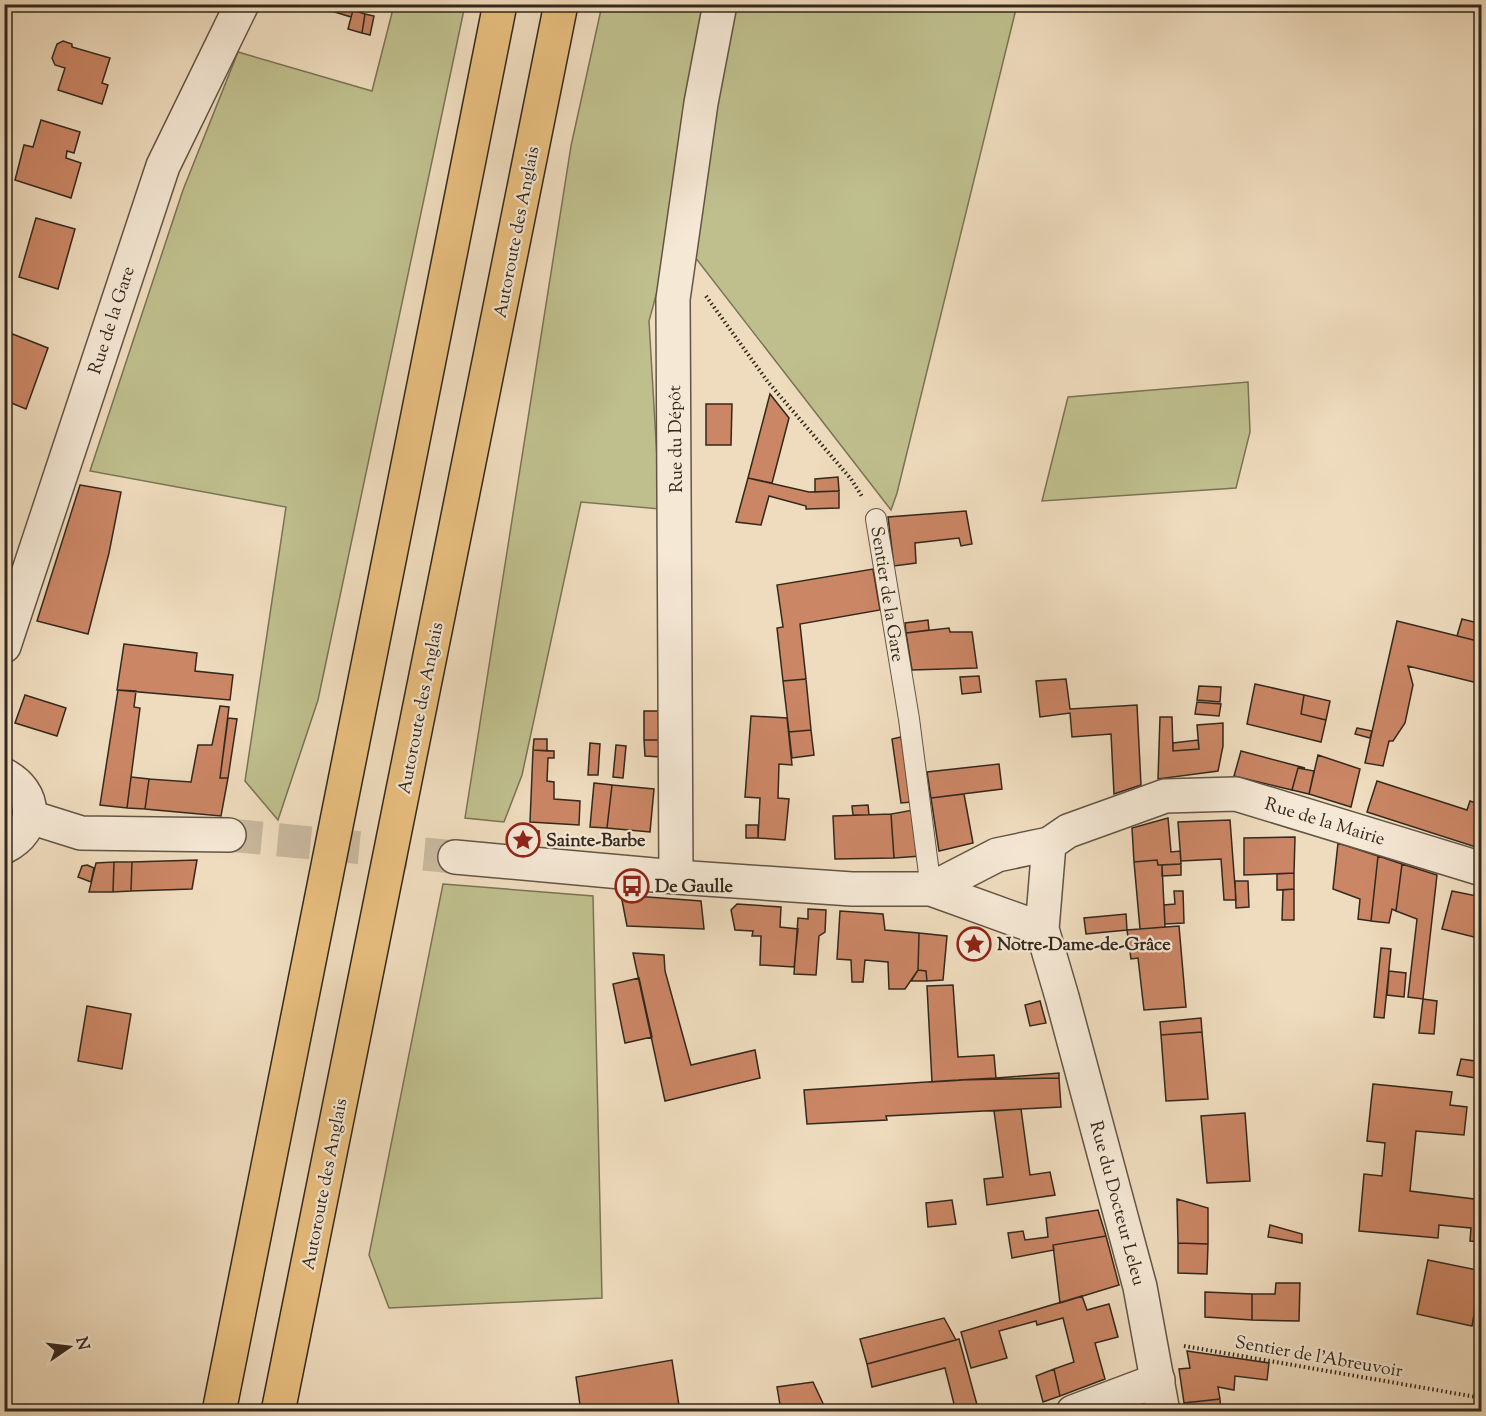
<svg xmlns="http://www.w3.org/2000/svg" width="1486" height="1416" font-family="'Sorts Mill Goudy',serif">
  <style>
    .green { fill: #bfbf8d; stroke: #797455; stroke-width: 1.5 }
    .building { fill: #cb8665; stroke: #33281d; stroke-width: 1.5 }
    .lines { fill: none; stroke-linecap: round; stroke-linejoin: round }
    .tertiary-tunnel { stroke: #c9b89e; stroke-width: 33; stroke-dasharray: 33 16; stroke-linecap: butt }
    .service-casing { stroke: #625545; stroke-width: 22 }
    .minor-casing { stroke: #625545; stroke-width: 36 }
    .tertiary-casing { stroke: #625545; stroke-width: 36 }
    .motorway-casing { stroke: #33281d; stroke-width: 36 }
    .path { stroke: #33281d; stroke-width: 4; stroke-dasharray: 1.5 3; stroke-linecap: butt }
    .service { stroke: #f5e8d5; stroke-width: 20 }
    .minor { stroke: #f5e8d5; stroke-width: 33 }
    .tertiary { stroke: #f5e8d5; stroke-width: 33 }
    .motorway { stroke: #e8be7f; stroke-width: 33 }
    .labels { text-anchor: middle; stroke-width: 4.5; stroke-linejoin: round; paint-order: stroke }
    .street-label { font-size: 18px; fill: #33281d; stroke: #f5e8d5 }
    .poi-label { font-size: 18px; font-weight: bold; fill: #33281d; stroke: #f5e8d5; text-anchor: start }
  </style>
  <rect width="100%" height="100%" fill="#efdcbe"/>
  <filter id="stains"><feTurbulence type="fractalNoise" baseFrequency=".00333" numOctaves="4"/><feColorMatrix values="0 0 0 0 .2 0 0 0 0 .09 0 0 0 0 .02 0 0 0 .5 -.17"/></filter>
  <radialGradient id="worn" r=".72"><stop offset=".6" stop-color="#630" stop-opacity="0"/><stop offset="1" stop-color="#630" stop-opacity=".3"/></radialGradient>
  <!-- green -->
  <path class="green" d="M394,5H465L318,700L278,820L245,781L286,507L90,471L183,190L238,52L372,91Z
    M602,5H1017L897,493L891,510L674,230L649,321L660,509L581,502L522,775L504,822L465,818L571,146Z
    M1248,382L1250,432L1236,488L1042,501L1068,397Z
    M443,884L593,896L602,1298L389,1308L369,1255Z"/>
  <!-- building -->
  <path class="building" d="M309,4H355L351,17Z
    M353,10L365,14L362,33L348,29Z
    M365,14L374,16L370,35L362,33Z
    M63,41L72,44V47L110,58L102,83L108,85L102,104L58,90L65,68L55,65L52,58L57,44Z
    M41,120L80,132L74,153L67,151L66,158L81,163L71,198L15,180L24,145L33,147Z
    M36,218L75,229L58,289L19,277Z
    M10,333L48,348L26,409L4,400V349Z
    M770,394L789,418L772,483L748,478Z
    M706,404H732L731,445H706Z
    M838,477L839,491L815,492V479Z
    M748,478L809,492L839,491V508L806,509V506L769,496L761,525L736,522Z
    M80,485L121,492L109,553L88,634L37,621Z
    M966,511L972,544L961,546L959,538L915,543L916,563L894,566L888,517Z
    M873,569L880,610L800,624L806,679L783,681L777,628L783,627L777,585Z
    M1462,619L1482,624V642L1457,636Z
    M928,620L929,630L906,633L905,623Z
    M1397,621L1482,642V684L1408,666L1413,685L1405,723L1393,741H1389L1383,766L1365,763Z
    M949,628L950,632H972L977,668L912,670L906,633Z
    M124,644L197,653L195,671L233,675L230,700L117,690Z
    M979,676L981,692L962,694L960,677Z
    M806,679L811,730L789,732L783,681Z
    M1066,679L1070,709L1137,705L1141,785L1114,794L1111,734L1072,737L1070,713L1040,717L1036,681Z
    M1255,684L1304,695L1301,714L1326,720L1321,742L1247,724Z
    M1199,686L1221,687L1220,702L1197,700Z
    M118,690L136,691L134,707L140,708L127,808L100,805Z
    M25,695L66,708L57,736L15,723Z
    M1304,695L1330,701L1326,720L1301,714Z
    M1197,702L1221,704L1219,716L1195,714Z
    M220,706L229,707L220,778H228L221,816L145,809L149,779L191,782L198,745H212Z
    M644,711H658L659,740H644Z
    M751,716L787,718L792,765L779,764L778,798L789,799L785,840L758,838L760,798L745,797Z
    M1160,717H1172L1173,751L1199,749L1197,725L1223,723V746L1218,771L1158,779Z
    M228,718L237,719L228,778H220Z
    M1357,728L1372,731L1370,738L1355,734Z
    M811,730L814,755L792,758L789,732Z
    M901,737L911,802L901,803L892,739Z
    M534,739H547V751L533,750Z
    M644,740H659L660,757L645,756Z
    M1198,740L1199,749L1173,751V743Z
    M590,743L600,744L598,775H588Z
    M616,745L626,746L623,778L613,777Z
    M533,750L554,751V758H548L547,781L554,782V799L580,801L579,825L530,822Z
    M1241,751L1305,768H1298L1292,790L1234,776Z
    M1318,755L1360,769L1351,807L1309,794Z
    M999,764L1002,789L931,798L927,772Z
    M1298,768L1314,771L1309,794L1292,790Z
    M131,777L149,779L145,809L127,808Z
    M1377,781L1467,810L1470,801L1476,803L1475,812L1482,814V849L1367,812Z
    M594,783L612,785L607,828L590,827Z
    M612,785L654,789L650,832L607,828Z
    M964,794L973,843L939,851L931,798Z
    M868,805L869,815H853L852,806Z
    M913,810L921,856L894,858L891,814Z
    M891,814L894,858L835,859L833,816Z
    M1168,818L1171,852L1180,851L1181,864L1158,865L1157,860L1134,862L1132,828Z
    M1230,820L1236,900H1224L1221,859L1181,861L1178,822Z
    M746,825H758V838H746Z
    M530,831H539V842H530Z
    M1295,837L1294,873L1244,875V838Z
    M1338,843L1378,856L1371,921L1358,919L1360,899L1333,889Z
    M1378,856L1402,864L1396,911L1392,909L1389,923L1371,921Z
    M197,860L192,889L131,891L132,862Z
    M1157,860L1158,865H1162L1165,927L1140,929L1134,862Z
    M114,862H132L131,891L113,892Z
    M114,862L113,892H89L96,863Z
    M1181,864V875L1162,876V865Z
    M1402,864L1437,875L1423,999L1408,997L1417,919L1396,911Z
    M87,865L94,868L91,882L78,877L82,866Z
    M1294,873V889L1277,890V874Z
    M1235,881H1248L1249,907L1236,908Z
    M1294,889V920H1282L1283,890Z
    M1174,891H1183L1184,923L1165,924L1164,905L1175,904Z
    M1452,891L1482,897V939L1442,929Z
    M621,895L701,901L704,929L627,926Z
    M737,904L781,907L780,927L798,929L794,967L760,965L761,936H752L753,931L735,930L731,910Z
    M808,909L826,910L825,932L819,936L816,975L794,974L798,918L808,919Z
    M840,911L883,914L885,930L919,933L918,970L905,989H889L888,962L865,960L863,982H852L851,960L837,959Z
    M1126,914L1127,930L1086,934L1084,918Z
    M1179,926L1186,1007L1144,1010L1138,958L1131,959L1127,930Z
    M919,933L947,936L943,980L927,981L926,971L918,970Z
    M1381,948L1391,949L1384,1018L1374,1017Z
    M633,953L664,955L665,971L691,1065L755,1050L760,1078L665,1101Z
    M918,970L926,971L927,981H911Z
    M1389,971L1406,973L1404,997L1387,995Z
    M639,978L652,1037L625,1043L613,984Z
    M953,985L958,1057L994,1055L996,1078L932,1082L927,986Z
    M1423,999L1437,1001L1434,1034L1419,1033Z
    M1040,1001L1046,1023L1030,1026L1025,1005Z
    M87,1006L131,1014L122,1069L78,1061Z
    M1201,1018L1202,1032L1161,1035L1160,1022Z
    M1202,1032L1208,1099L1166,1101L1161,1035Z
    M1461,1059L1482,1062V1079L1457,1075Z
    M1059,1073V1078L958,1080L996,1078Z
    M1059,1078L1061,1107L886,1116L887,1120L807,1124L804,1090L958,1080Z
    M1373,1084L1452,1092L1450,1105L1467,1107L1464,1135L1416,1131L1410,1191L1482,1200V1242L1470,1241L1471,1228L1439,1225L1438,1238L1359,1231L1364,1174L1382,1176L1385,1143L1367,1141Z
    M1021,1109L1030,1175L1050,1172L1055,1195L987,1205L984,1179L1003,1177L994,1111Z
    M1245,1113L1250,1181L1207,1183L1201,1116Z
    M1177,1199L1208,1208V1244L1178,1243Z
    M952,1200L956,1224L928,1227L926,1203Z
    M1098,1210L1106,1236L1053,1245L1054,1250L1012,1258L1008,1233L1023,1231L1025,1240L1048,1237L1046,1218Z
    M1270,1225L1302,1234V1243L1268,1237Z
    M1106,1236L1119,1285L1060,1303L1053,1245Z
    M1178,1243L1208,1244L1207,1274L1178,1273Z
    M1428,1260L1482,1271L1472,1326L1417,1314Z
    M1276,1283H1300L1299,1321L1252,1320V1294H1275Z
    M1205,1292L1252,1294V1320L1205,1317Z
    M1082,1296L1087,1310L1109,1304L1118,1337L1095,1343L1105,1379L1060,1396L1054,1369L1074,1362L1063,1318L1037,1325L1036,1321L999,1331L1007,1358L971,1368L961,1332Z
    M944,1318L956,1340L867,1364L860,1339Z
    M959,1339L979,1412H956L945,1368L872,1387L867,1364Z
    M1187,1351L1269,1363L1267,1380L1235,1376L1234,1390L1218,1387L1220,1399L1184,1403L1179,1369L1190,1368Z
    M672,1360L680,1412H581L576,1377Z
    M1054,1369L1060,1396L1043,1402L1036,1376Z
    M813,1382L827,1412H775L781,1411L777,1387Z
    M1220,1399L1221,1412H1185L1184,1403Z"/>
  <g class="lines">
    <!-- tertiary-tunnel -->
    <path class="tertiary-tunnel" d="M229,835L455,857"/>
    <!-- service casing -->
    <g class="service-casing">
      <path id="service" d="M876,519L909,719L931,889"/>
    </g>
    <!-- minor casing -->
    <g class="minor-casing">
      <path id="minor" d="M676,877L673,299L701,103L720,4
        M1073,1412L1158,1380"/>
    </g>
    <!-- tertiary casing -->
    <g class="tertiary-casing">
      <path id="tertiary" d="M4,646L163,166L242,4
        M4,775C37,792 39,830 4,847
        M30,817L81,833L229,835
        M1049,844L1042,929L1062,997L1140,1287L1163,1412
        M455,857L676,877L852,889H931L1042,929
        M931,889L997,855L1049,844L1068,831L1165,796L1236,794L1482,869"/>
    </g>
    <!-- motorway casing -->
    <g class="motorway-casing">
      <path id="motorway" d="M219,1412L500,4
        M278,1412L561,4"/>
    </g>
    <!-- path -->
    <path class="path" d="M706,296L768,382L851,479L863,498
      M1184,1346L1482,1398"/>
    <!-- service -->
    <use href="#service" class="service"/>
    <!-- minor -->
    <use href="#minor" class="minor"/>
    <!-- tertiary -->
    <use href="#tertiary" class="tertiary"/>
    <!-- motorway -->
    <use href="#motorway" class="motorway"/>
  </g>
  <!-- icons -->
  <defs>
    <g id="sight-ring" transform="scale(1.725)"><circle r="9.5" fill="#f5e8d5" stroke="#8f2418" stroke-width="1.5"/><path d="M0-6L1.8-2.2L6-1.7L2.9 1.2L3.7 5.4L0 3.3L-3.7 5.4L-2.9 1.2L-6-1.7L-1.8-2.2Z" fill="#8f2418"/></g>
    <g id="bus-ring" transform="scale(1.725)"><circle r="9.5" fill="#f5e8d5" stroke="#8f2418" stroke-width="1.5"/><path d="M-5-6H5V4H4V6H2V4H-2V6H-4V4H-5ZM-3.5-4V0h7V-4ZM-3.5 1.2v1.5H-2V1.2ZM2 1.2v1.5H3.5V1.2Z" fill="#8f2418"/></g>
  </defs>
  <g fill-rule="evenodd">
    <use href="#sight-ring" x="523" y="840"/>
    <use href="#bus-ring" x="632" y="886"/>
    <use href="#sight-ring" x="974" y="944"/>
  </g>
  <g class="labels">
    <!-- street labels -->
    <g class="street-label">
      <text transform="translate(516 232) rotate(-79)" y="6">Autoroute des Anglais</text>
      <text transform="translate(111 320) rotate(-72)" y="6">Rue de la Gare</text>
      <text transform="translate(675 439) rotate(-91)" y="6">Rue du Dépôt</text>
      <text transform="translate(888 594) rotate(81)" y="6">Sentier de la Gare</text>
      <text transform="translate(420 708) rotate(-79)" y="6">Autoroute des Anglais</text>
      <text transform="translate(1325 821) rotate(17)" y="6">Rue de la Mairie</text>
      <text transform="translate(324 1184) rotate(-79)" y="6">Autoroute des Anglais</text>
      <text transform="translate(1118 1203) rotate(75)" y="6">Rue du Docteur Leleu</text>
      <text transform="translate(1319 1356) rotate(10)" y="6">Sentier de l'Abreuvoir</text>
    </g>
    <!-- poi labels -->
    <g class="poi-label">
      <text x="546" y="846">Sainte-Barbe</text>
      <text x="655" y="892">De Gaulle</text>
      <text x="997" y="950">Notre-Dame-de-Grâce</text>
    </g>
  </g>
  <!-- margin -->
  <rect width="1486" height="1416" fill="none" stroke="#efdcbe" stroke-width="24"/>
  <rect x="6" y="6" width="1474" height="1404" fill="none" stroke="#33281d" stroke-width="3"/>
  <rect x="12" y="12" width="1462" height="1392" fill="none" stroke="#33281d" stroke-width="1.5"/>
  <!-- north arrow -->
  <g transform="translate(69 1347) rotate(76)" stroke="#f5e8d5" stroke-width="4.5" paint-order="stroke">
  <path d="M0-4.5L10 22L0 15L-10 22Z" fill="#33281d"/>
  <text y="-9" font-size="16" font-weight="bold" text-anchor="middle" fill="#33281d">N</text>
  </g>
  <rect width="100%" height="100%" filter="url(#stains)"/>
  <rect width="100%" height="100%" fill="url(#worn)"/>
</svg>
